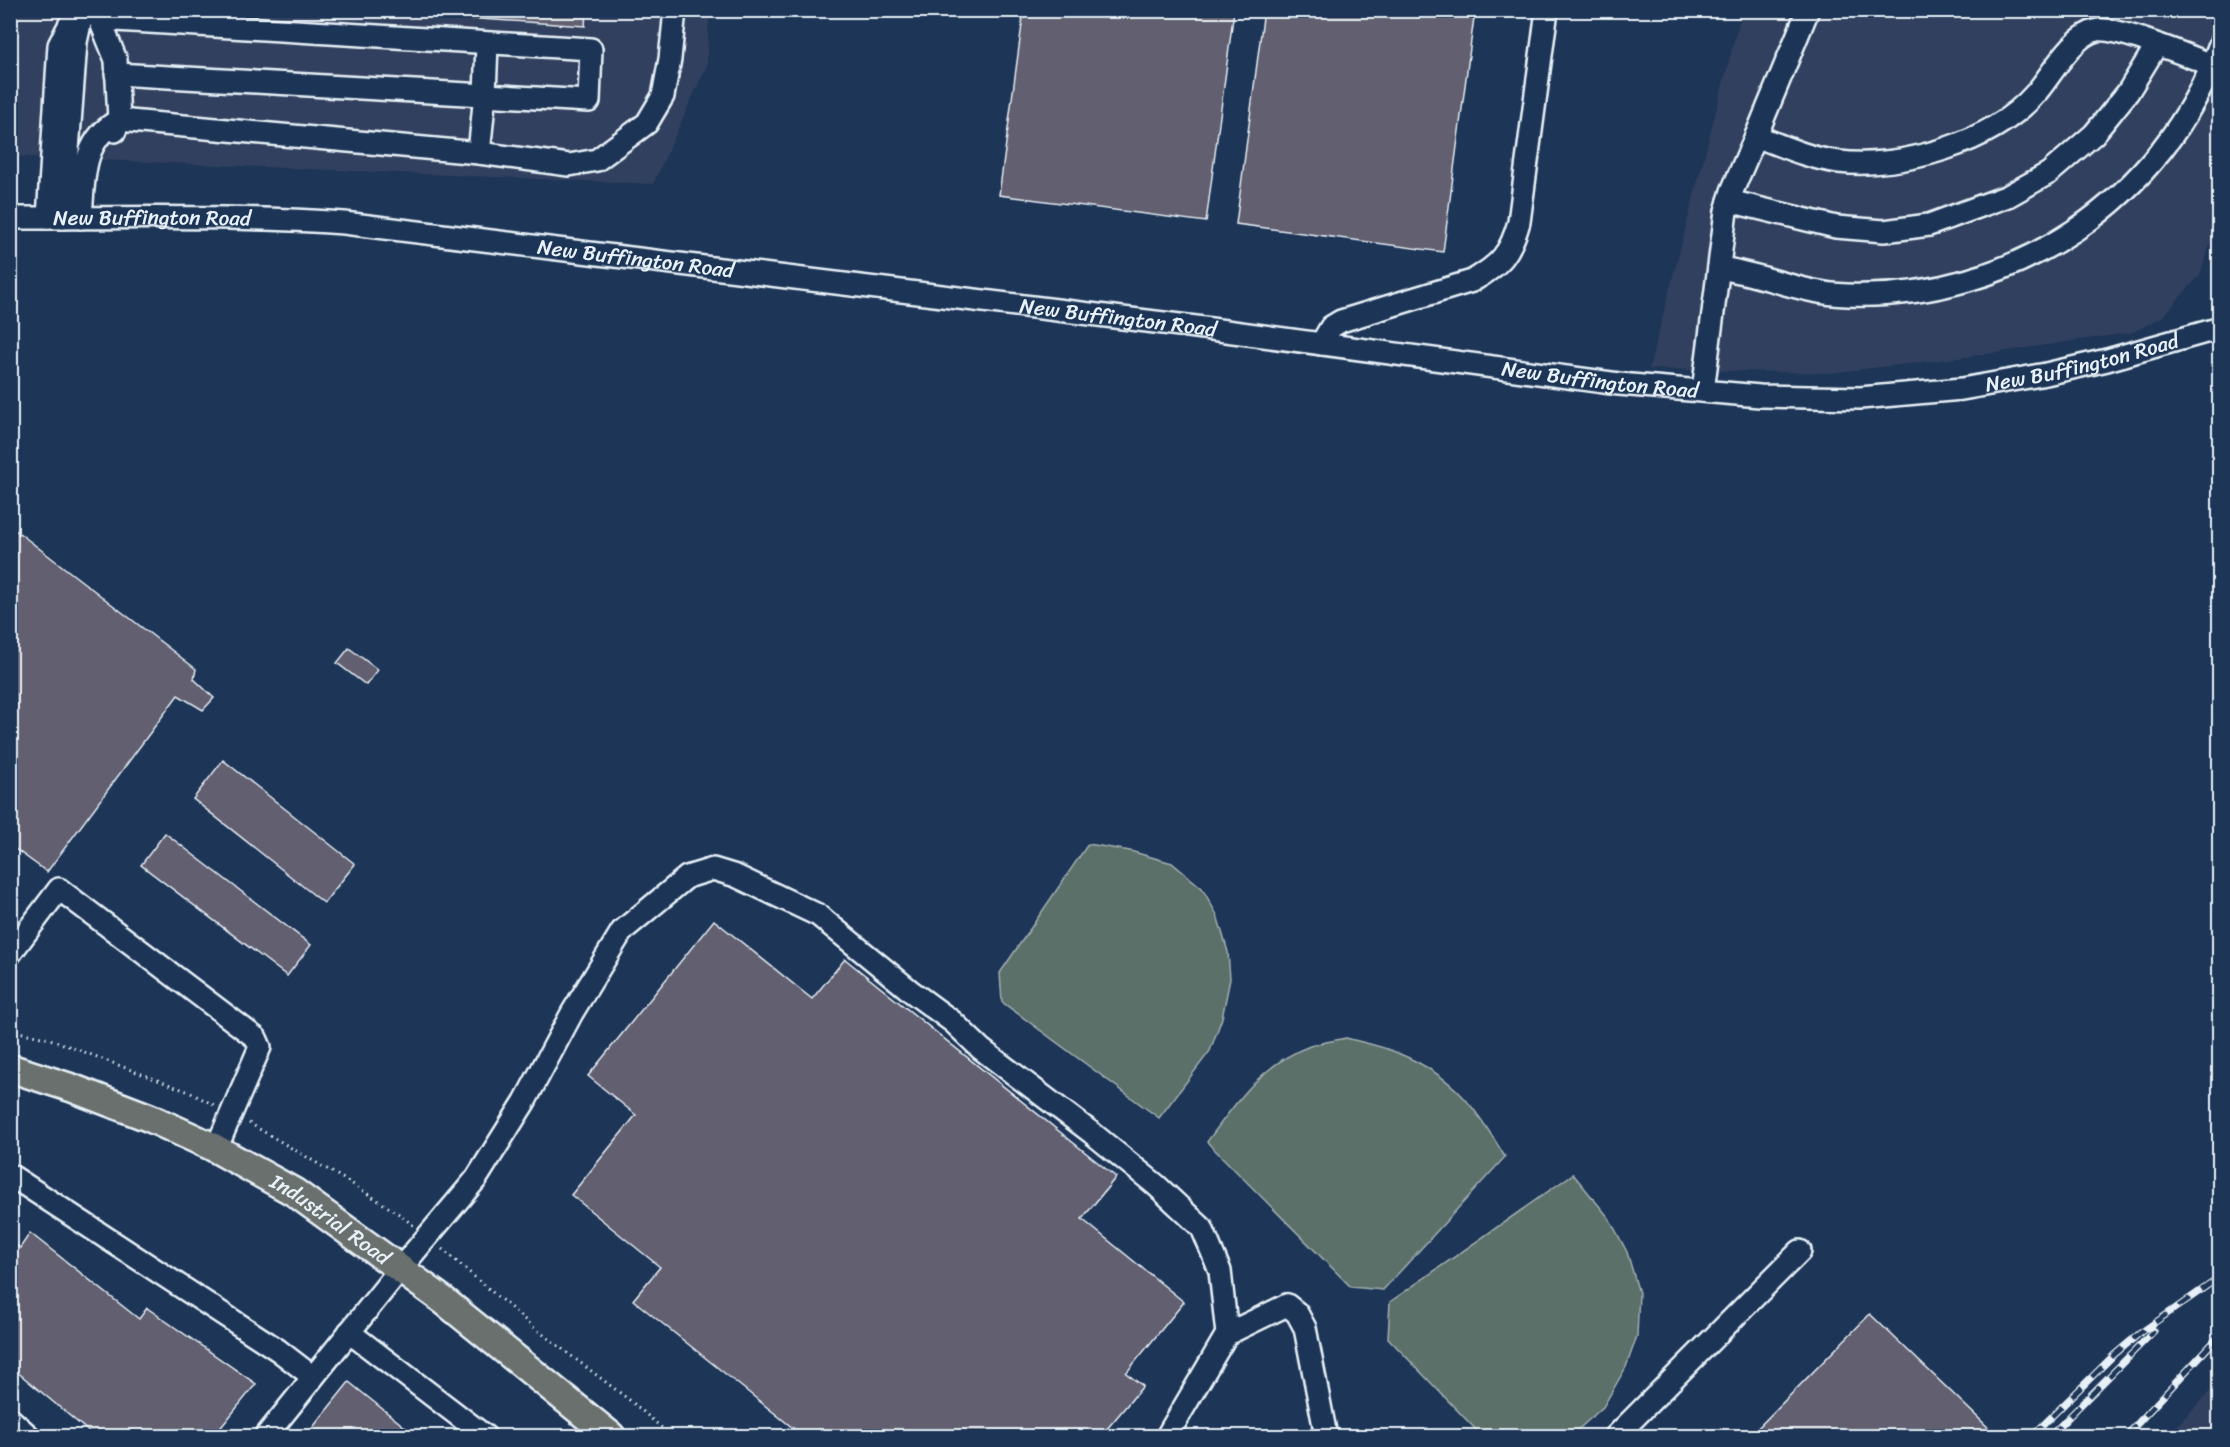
<svg xmlns="http://www.w3.org/2000/svg" width="2230" height="1447" font-family="Sriracha,sans-serif">
  <style>
    .built { fill: #32415e }
    .green { fill: #5c6f6b; stroke: #a2b0b2; stroke-width: 1.5 }
    .building { fill: #625e6f; stroke: #e8f1f8; stroke-width: 1.5 }
    .lines { fill: none; stroke-linecap: round; stroke-linejoin: round }
    .minor-casing { stroke: #e8f1f8; stroke-width: 26 }
    .major-casing { stroke: #e8f1f8; stroke-width: 32 }
    .path { stroke: #e8f1f8; stroke-width: 3; stroke-dasharray: 1.5 4.5; stroke-linecap: butt }
    .minor { stroke: #1d3557; stroke-width: 21 }
    .major { stroke: #6b706d; stroke-width: 27 }
    .rail-casing { stroke: #e8f1f8; stroke-width: 7 }
    .rail { stroke: #1d3557; stroke-width: 4.5; stroke-dasharray: 14; stroke-linecap: butt }
    .labels { text-anchor: middle; stroke-width: 6; stroke-linejoin: round; paint-order: stroke }
    .street-label { font-size: 21px; fill: #e8f1f8; stroke: #1d3557 }
  </style>
  <rect width="100%" height="100%" fill="#1d3557"/>
  <filter id="ink" filterUnits="userSpaceOnUse"><feTurbulence type="fractalNoise" baseFrequency=".0167" numOctaves="2"/><feDisplacementMap in="SourceGraphic" scale="12" xChannelSelector="R" yChannelSelector="G"/><feConvolveMatrix kernelMatrix="1 2 1 2 8 2 1 2 1" color-interpolation-filters="sRGB"/></filter>
  <g filter="url(#ink)">
    <!-- built -->
    <path class="built" d="M11,11H709L707,65L653,184L11,156Z
      M1742,11H2219V216L2200,275L2162,317L2133,332L1959,358L1828,373L1649,369Z
      M2219,1382V1436H2167Z"/>
    <!-- green -->
    <path class="green" d="M1088,844L1130,851L1172,863L1202,888L1217,915L1228,952L1230,979L1222,1018L1210,1051L1159,1118L1002,1002L1000,973Z
      M1346,1038C1364,1043 1383,1046 1400,1054C1455,1077 1476,1108 1505,1157L1383,1290L1351,1287L1207,1142C1235,1103 1263,1063 1310,1046C1321,1042 1334,1041 1346,1038Z
      M1573,1174L1609,1218L1627,1252L1639,1293L1637,1336L1626,1367L1603,1407L1571,1436H1482L1388,1338L1390,1302Z"/>
    <!-- building -->
    <path class="building" d="M347,10H586L585,26Z
      M1024,10H1234L1206,222L999,195Z
      M1264,10H1475L1443,252L1236,224Z
      M10,526L196,669L194,679L214,698L203,710L178,695L47,872L10,845Z
      M349,648L378,670L366,685L337,663Z
      M223,760L355,864L324,903L193,799Z
      M165,833L311,945L287,976L141,865Z
      M714,920L812,999L845,959L1116,1177L1082,1219L1184,1302L1126,1373L1143,1386L1101,1436H803L633,1300L660,1267L571,1195L636,1115L588,1076Z
      M30,1233L139,1319L147,1308L256,1384L214,1436H94L10,1366V1240L20,1248Z
      M1870,1314L1997,1436H1750Z
      M349,1382L416,1436H306Z"/>
    <g class="lines">
      <!-- minor casing -->
      <g class="minor-casing">
        <g id="minor">
          <path d="M96,10L116,60L119,120L115,131"/>
          <path d="M99,19L591,49L589,101L116,74"/>
          <path d="M1756,136L1808,10"/>
          <path d="M479,153L485,94L487,44"/>
          <path d="M1729,201L1836,227L1884,231L1929,225L2008,196L2049,173L2094,134L2128,92L2156,46"/>
          <path id="s1" d="M10,218C122,218 233,215 344,223L1196,327L1619,384L1760,396L1860,398L1962,389L2046,374L2107,360L2220,328"/>
          <path d="M48,218L59,45L77,10"/>
          <path d="M63,218L76,42L81,19"/>
          <path d="M81,218C84,180 81,140 119,120L479,153L569,165L597,160L647,123L663,96L670,59L675,10"/>
          <path d="M1719,268C1763,274 1803,294 1847,295C2013,301 2164,200 2220,44"/>
          <path d="M1321,344L1331,327L1341,321L1472,281C1500,265 1510,254 1519,222L1547,10"/>
          <path d="M1703,391L1726,211L1732,191L1756,136C1782,146 1811,159 1839,162C1902,169 1992,143 2035,94C2051,76 2073,34 2098,30C2118,27 2196,59 2220,68"/>
          <path d="M10,954L59,889L256,1038L260,1047L216,1149"/>
          <path d="M10,1175L278,1350L313,1377"/>
          <path d="M349,1332L485,1436"/>
          <path d="M10,1419L29,1436"/>
          <path d="M266,1436L400,1269L476,1179L525,1101L572,1013L622,931L687,877L713,869L736,876L818,915L912,992L953,1022L981,1049L1092,1133L1156,1185L1202,1228L1220,1271L1227,1334"/>
          <path d="M1167,1436L1227,1334L1287,1305L1297,1313L1305,1328L1326,1436"/>
          <path d="M1616,1436L1800,1251"/>
        </g>
      </g>
      <!-- major casing -->
      <g class="major-casing">
        <g id="major">
          <path id="s2" d="M10,1068L72,1088L150,1118L211,1146L294,1192L443,1300L611,1436"/>
        </g>
      </g>
      <!-- path -->
      <path class="path" d="M10,1030L50,1039L189,1092L214,1105
        M249,1123L354,1185L399,1214L414,1226
        M442,1249L532,1326L632,1402L671,1436"/>
      <!-- minor -->
      <use href="#minor" class="minor"/>
      <!-- major -->
      <use href="#major" class="major"/>
      <!-- rail casing -->
      <g class="rail-casing">
        <path id="rail" d="M2032,1436L2114,1355L2140,1333L2220,1277
          M2050,1436L2154,1331
          M2126,1436L2220,1335"/>
      </g>
      <!-- rail -->
      <use href="#rail" class="rail"/>
    </g>
  </g>
  <g class="labels">
    <!-- street labels -->
    <g class="street-label">
      <text dy="7" stroke="none"><textPath href="#s1" startOffset="142">New Buffington Road</textPath></text>
      <text dy="7" stroke="none"><textPath href="#s1" startOffset="628">New Buffington Road</textPath></text>
      <text dy="7" stroke="none"><textPath href="#s1" startOffset="1114">New Buffington Road</textPath></text>
      <text dy="7" stroke="none"><textPath href="#s1" startOffset="2086">New Buffington Road</textPath></text>
      <text dy="7" stroke="none"><textPath href="#s1" startOffset="1600">New Buffington Road</textPath></text>
      <text dy="7" stroke="none"><textPath href="#s2" startOffset="356">Industrial Road</textPath></text>
    </g>
  </g>
  <!-- margin -->
  <rect width="2230" height="1447" fill="none" stroke="#1d3557" stroke-width="36"/>
  <rect x="18" y="18" width="2194" height="1411" fill="none" stroke="#e8f1f8" stroke-width="2" filter="url(#ink)"/>
</svg>
